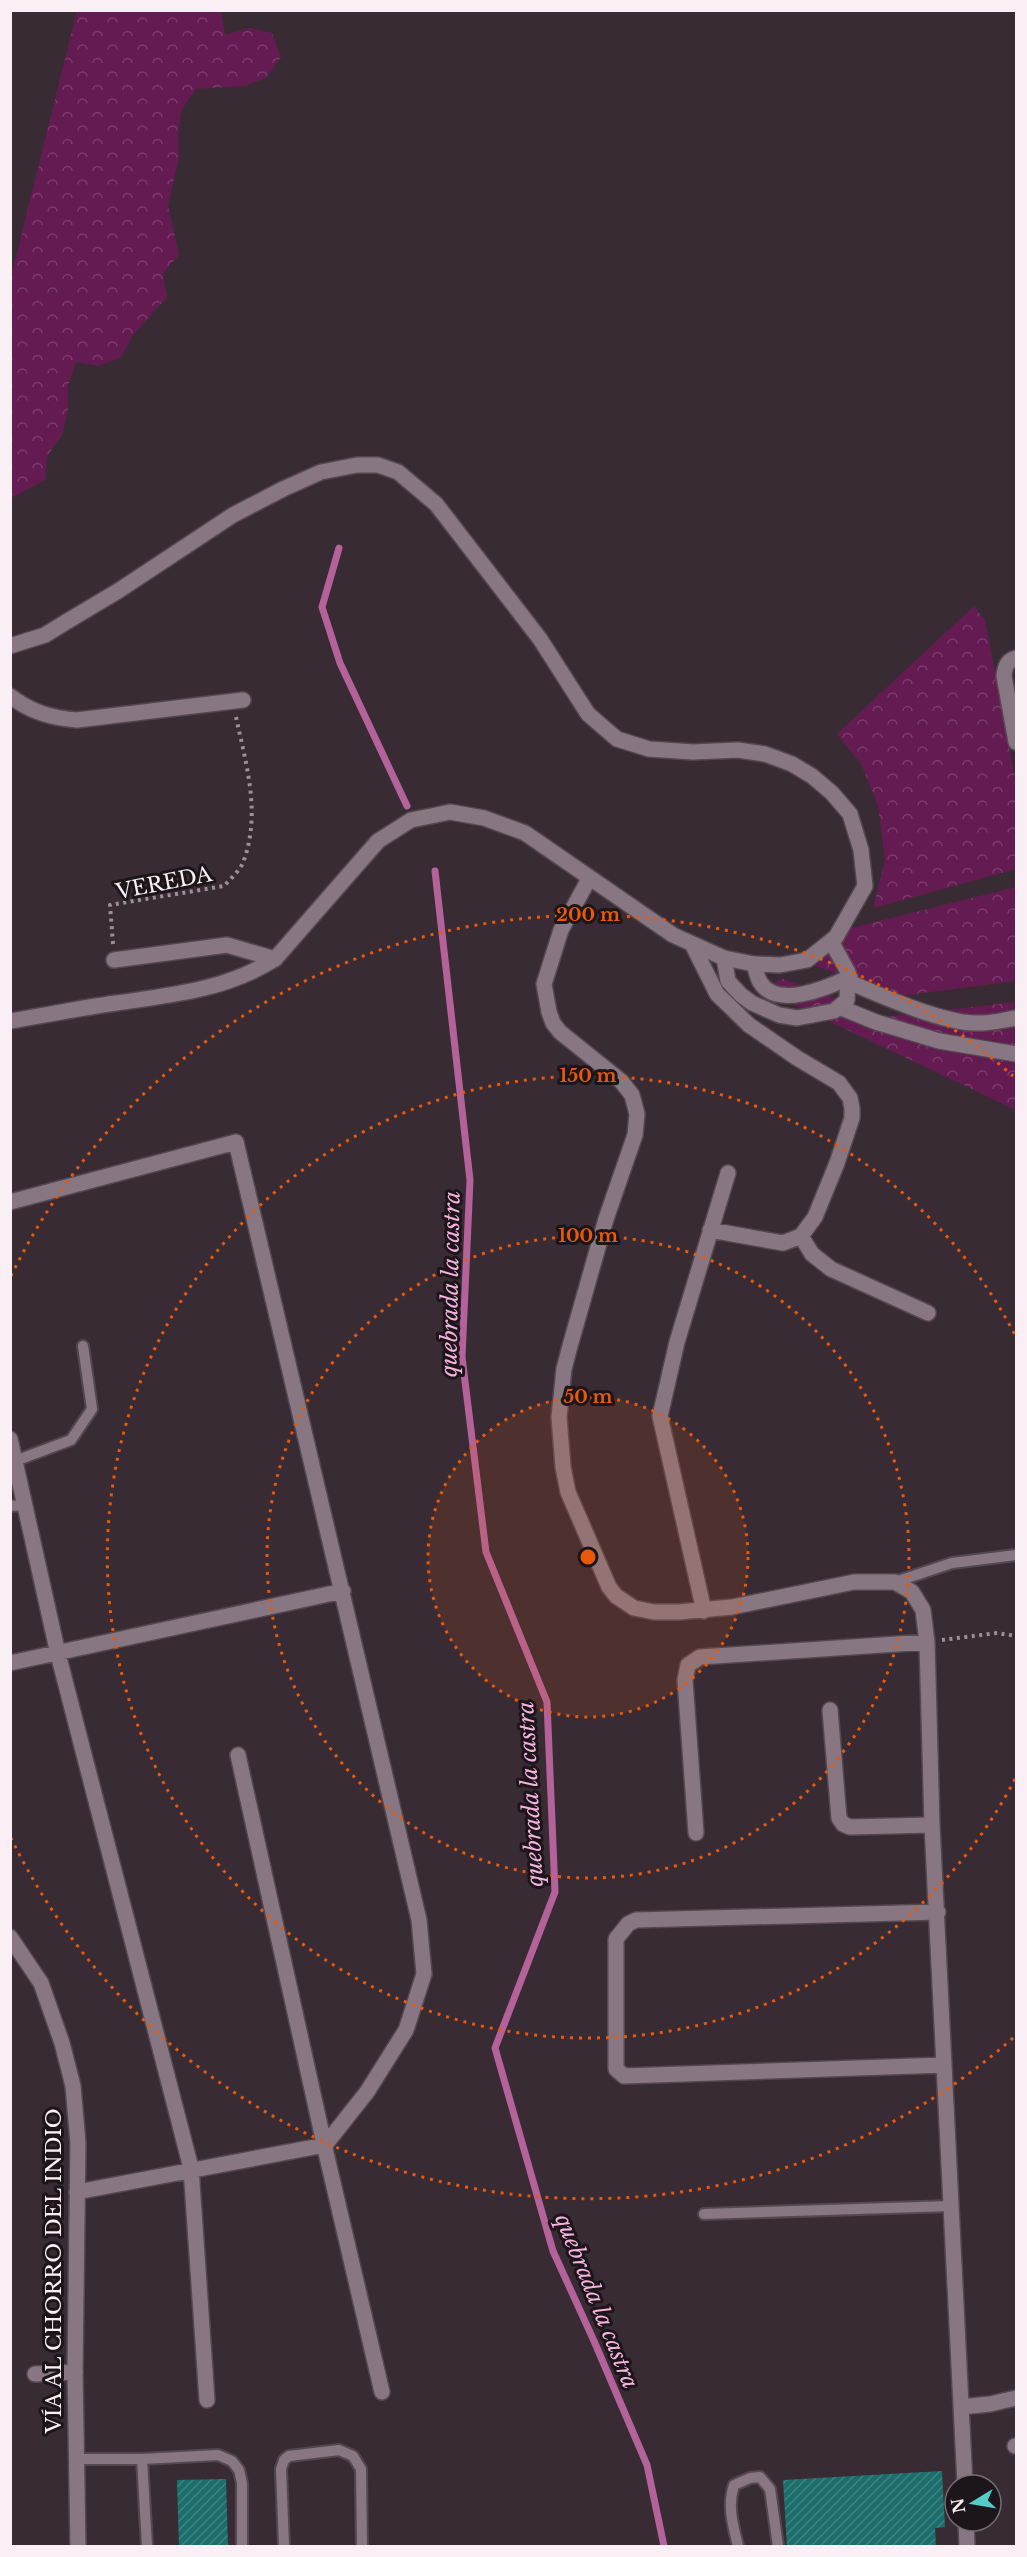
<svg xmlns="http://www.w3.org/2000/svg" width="1027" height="2557" font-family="'Libre Baskerville',serif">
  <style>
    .forest { fill: url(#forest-crowns) }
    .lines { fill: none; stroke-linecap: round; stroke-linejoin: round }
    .stream { stroke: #b4629a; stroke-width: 7 }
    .building { fill: url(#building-hatch) }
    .lane-casing { stroke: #544850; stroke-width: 14 }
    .street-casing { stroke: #544850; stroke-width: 18 }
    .secondary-casing { stroke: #544850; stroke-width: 18 }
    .path { stroke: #9c9097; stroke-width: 4; stroke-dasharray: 3 4.5; stroke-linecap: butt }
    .lane { stroke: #887782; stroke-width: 10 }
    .street { stroke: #887782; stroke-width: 15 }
    .secondary { stroke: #887782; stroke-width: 15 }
    .ring { fill: none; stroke: #e8590c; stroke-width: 3; stroke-dasharray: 3 6 }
    .labels { text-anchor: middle; stroke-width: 6; stroke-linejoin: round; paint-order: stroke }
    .street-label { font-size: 21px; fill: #f9eff5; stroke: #1c161a }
    .water-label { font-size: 22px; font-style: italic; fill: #f5b3de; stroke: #1c161a }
    .centre { fill: #e8590c; stroke: #1c161a; stroke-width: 3 }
    .ring-label { font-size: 18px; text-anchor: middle; font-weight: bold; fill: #e8590c; stroke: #1c161a; stroke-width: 6; stroke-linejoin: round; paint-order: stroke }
  </style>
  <defs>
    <pattern id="forest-crowns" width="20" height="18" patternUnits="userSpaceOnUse" patternTransform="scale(1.5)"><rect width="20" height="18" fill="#641b51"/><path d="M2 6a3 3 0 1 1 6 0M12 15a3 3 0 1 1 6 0" fill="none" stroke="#7b3c6b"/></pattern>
    <pattern id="building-hatch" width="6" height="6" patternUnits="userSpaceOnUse" patternTransform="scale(1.5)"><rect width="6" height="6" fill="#1b6e6b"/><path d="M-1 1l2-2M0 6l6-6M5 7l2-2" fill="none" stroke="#3d8381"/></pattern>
  </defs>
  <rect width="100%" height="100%" fill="#392b34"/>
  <!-- forest -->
  <path class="forest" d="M77,11H221L225,35L249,28L272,33L281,57L266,78L244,86L196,89L182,109L178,133L179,157L168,206L179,255L163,273L167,297L133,335L121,357L99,366L76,362L68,385V409L62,435L47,456L45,480L11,498V277Z
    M974,606L985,620L1016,782V869L873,908L885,861L878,805L861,764L837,734Z
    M1016,887V981L891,997L810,963L847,929Z
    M783,979L885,1017L1016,1002V1110L759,988Z"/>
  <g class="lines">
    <!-- stream -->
    <path class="stream" d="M339,548L322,607L340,663L407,806
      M435,871L470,1180L462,1357L486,1552L547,1702L555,1892L495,2048L553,2251L594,2341L647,2465L664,2546"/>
  </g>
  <!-- building -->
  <path class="building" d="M942,2471L945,2527L935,2528L936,2547H787L783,2480Z
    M226,2479L228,2547H179L177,2480Z"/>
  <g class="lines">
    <!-- lane casing -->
    <g class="lane-casing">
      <path id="lane" d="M15,1461L71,1440L92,1409L83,1346
        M10,1506L25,1505
        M895,1582L952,1563L1016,1555
        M704,2214L951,2206
        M76,2459H142L218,2455L232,2461L239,2470L242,2483V2546
        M142,2459L147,2546
        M284,2546L281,2469L284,2460L289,2456L339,2450L353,2456L361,2469L362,2546
        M738,2546C733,2525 727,2506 734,2485L750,2478L760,2477L770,2489L778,2546"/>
    </g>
    <!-- street casing -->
    <g class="street-casing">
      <path id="street" d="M1016,658C1007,660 1005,667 1004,676L1016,742
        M10,696C31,712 51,718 77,720L243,700
        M589,879L561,930L544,984L549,1012L553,1023L560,1032L621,1081L632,1095L637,1114L635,1135L606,1219L570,1346L564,1369L559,1417L563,1467L568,1492L609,1587L616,1596L634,1608L654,1612H679L732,1607L854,1582H895L912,1592L923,1610L927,1642L932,1825L965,2485
        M692,944L717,994L749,1025L797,1058L839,1083L850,1098L852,1108V1118L837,1163L815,1217L801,1236L783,1243L710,1230
        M724,958L728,981L741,995L752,1003L779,1015L797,1018L834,1011L847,1000L848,972L831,941
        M114,960L227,945L275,959
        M754,964C756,970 757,977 760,982C777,1010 829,987 850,977
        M849,982C882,996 940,1022 974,1023C988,1024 1003,1020 1016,1018
        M839,1007L876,1022L939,1041L1016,1054
        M10,1202L236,1142L419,1920L424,1974L406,2030L367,2092L325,2145L77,2192
        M801,1236L812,1254L831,1269L928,1313
        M10,1439L58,1654L191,2168L207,2400
        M704,1611L660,1416L677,1342L728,1173
        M10,1663L343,1591
        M830,1710L839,1818L843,1824L850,1827L932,1825
        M238,1755L327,2157L382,2392
        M696,1833L685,1680L688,1665L700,1657L927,1642
        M938,1912L636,1920L628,1924L616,1939V2069L624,2076L944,2065
        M35,2374L75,2372
        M961,2407L990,2404L1016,2398
        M1015,2446H1016
        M966,2521L967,2546"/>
    </g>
    <!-- secondary casing -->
    <g class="secondary-casing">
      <path id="secondary" d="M10,646L45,635L66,622L118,591L233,515L283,489L321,472L357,465H378L398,472L436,504L540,639L588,714L617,739L649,749L693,752L738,750L765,754L792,764L812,776L832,793L850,814L861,850L865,886L836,937L807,960L780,965L754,964L724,958L673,935L525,833L484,818L450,812L431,816L411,820L378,841L275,959C226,990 172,995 116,1003C81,1008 46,1015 10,1021
        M10,1937L41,1983L62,2043L73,2086L78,2143L75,2372L78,2546"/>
    </g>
    <!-- path -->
    <path class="path" d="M113,944L110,905L224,886C230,879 241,870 244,860C261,812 246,764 236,717
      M942,1640L997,1633L1016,1636"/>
    <!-- lane -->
    <use href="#lane" class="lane"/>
    <!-- street -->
    <use href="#street" class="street"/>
    <!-- secondary -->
    <use href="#secondary" class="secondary"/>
  </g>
  <!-- distance rings -->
  <circle cx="588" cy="1557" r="160" fill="#e8590c" fill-opacity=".12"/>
  <g class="ring">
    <circle cx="588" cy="1557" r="160"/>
    <circle cx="588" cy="1557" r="321"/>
    <path d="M1015 1779A481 481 0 1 1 1015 1335"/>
    <path d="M1013 2038A642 642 0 0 1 11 1838M11 1276A642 642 0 0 1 1013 1076"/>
  </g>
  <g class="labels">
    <!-- street labels -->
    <g class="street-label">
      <text transform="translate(164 883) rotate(-11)" y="7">VEREDA</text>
      <text transform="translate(54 2271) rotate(-90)" y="7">VÍA AL CHORRO DEL INDIO</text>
    </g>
    <!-- water labels -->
    <g class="water-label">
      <text transform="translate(450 1284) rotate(-89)" y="8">quebrada la castra</text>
      <text transform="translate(530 1794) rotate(-93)" y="8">quebrada la castra</text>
      <text transform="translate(597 2301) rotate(68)" y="8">quebrada la castra</text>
    </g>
  </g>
  <circle cx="588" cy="1557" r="9" class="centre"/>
  <g class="ring-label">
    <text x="588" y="921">200 m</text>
    <text x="588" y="1082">150 m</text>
    <text x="588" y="1242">100 m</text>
    <text x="588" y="1403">50 m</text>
  </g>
  <!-- border -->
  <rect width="1027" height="2557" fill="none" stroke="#f9eff5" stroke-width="24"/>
  <!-- north arrow -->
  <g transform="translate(973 2503) rotate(259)"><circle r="28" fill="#1c161a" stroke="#746d72" stroke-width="1.5"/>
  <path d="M0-4.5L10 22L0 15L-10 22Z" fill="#54cdc8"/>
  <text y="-9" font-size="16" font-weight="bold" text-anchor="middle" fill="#f9eff5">N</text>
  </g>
</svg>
